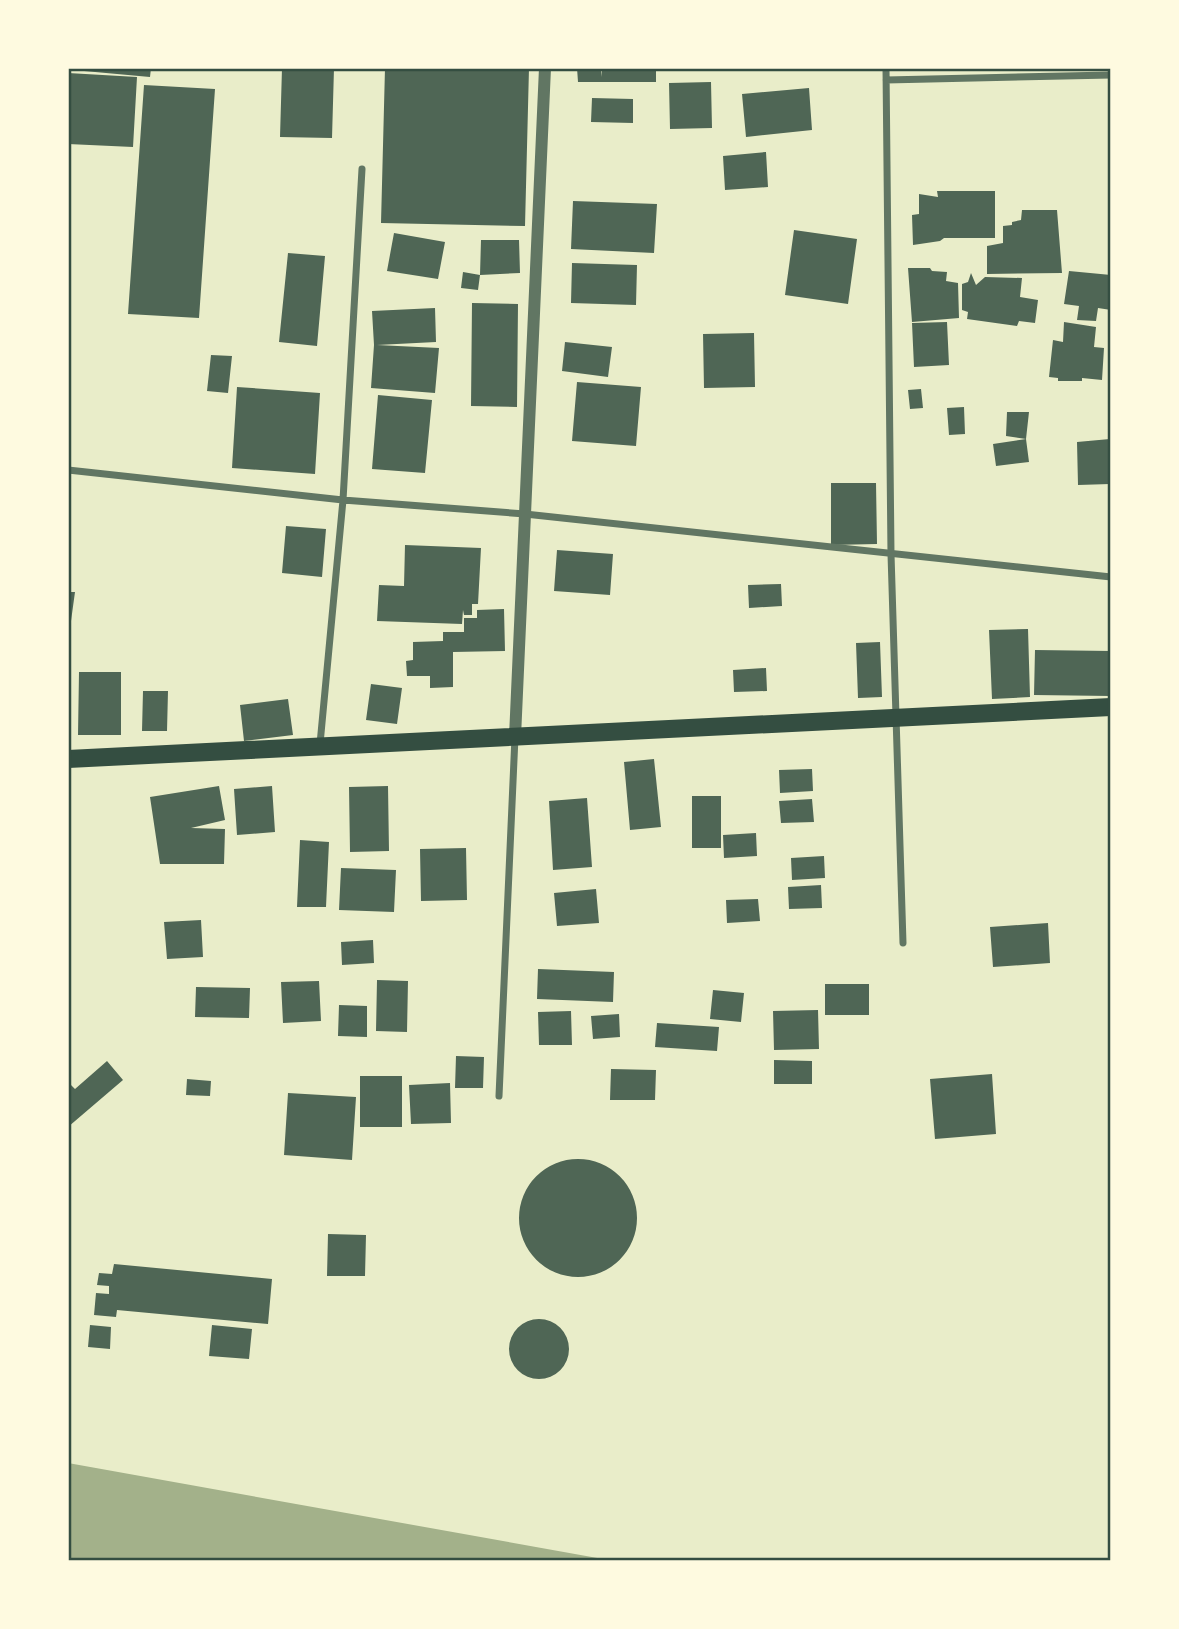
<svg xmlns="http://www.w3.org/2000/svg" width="1179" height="1629" font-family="'Noto Sans',sans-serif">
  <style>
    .water { fill: #a3b18a }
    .building { fill: #4f6655 }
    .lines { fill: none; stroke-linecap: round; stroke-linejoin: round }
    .minor { stroke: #617663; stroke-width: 7 }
    .tertiary { stroke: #617663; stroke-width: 12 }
    .primary { stroke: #344e41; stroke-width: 18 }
    .neatline { fill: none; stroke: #344e41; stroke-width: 2.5 }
  </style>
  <rect width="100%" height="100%" fill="#e9edc9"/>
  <!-- water -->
  <path class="water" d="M68,1463L614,1561H68Z"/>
  <!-- building -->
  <path class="building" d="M74,68H151L150,77L73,70Z
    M282,68H334L332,138L280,137Z
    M385,68H529L525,226L381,223Z
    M577,68H601L602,77V68H656V82H578Z
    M68,73L137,77L133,147L68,144Z
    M711,82L712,128L670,129L669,83Z
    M144,85L215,89L199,318L128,314Z
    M809,88L812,130L746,137L742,94Z
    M592,98L633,99V123L591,122Z
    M766,152L768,187L725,190L723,156Z
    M937,191H995V238H944L940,241L913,245L912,215L919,214V194L938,197Z
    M573,201L657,204L654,253L571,249Z
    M1022,210H1057L1062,273L987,274V246L1003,243V226L1012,225V222L1021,220Z
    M794,230L857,239L848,304L785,295Z
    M394,233L445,242L438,279L387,271Z
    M481,240H519L520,273L480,275Z
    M288,253L325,256L317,346L279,342Z
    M572,263L637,265L636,305L571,303Z
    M908,268H930L932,271L947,272L946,281L958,283L959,318L912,322Z
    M1069,271L1111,275V310L1098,308L1096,321L1077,320L1079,306L1064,304Z
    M463,272L480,275L478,290L461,288Z
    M971,273L976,285L985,277L1022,278L1020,297L1038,300L1035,323L1019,321L1017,326L967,319L968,312L962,310V284L968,282Z
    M472,303L518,304L517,407L471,406Z
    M435,308L436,342L377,345L439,348L435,393L371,388L374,345L372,311Z
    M947,322L949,365L914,367L912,323Z
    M1064,322L1096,327L1094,347L1104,348L1102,380L1082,378V381H1058V378L1049,377L1053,340L1063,342Z
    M754,333L755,387L704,388L703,334Z
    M565,342L612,347L608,377L562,371Z
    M211,355L232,356L228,393L207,391Z
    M577,382L641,387L636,446L572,441Z
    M237,387L320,393L315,474L232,468Z
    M921,389L923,408L910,409L908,390Z
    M378,395L432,400L425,473L372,469Z
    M964,407L965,434L949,435L947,408Z
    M1007,412H1029L1026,439L1006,436Z
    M1026,439L1029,462L996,466L993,444Z
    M1110,439V484L1078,485L1077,442Z
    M831,483H876L877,544L831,545Z
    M286,526L326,529L322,577L282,573Z
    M405,545L481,548L478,604H472V615H464L463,610L462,624L377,621L379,585L404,586Z
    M557,550L613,554L610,595L554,591Z
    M781,584L782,606L749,608L748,585Z
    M68,592H75L71,621L68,620Z
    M504,609L505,651L453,652V687L430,688V676H407L406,661L413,660V642L443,641V632H464V618H477V610Z
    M1028,629L1030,697L992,699L989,630Z
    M880,642L882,697L858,698L856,643Z
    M1035,650L1111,651V696L1034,695Z
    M766,668L767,691L734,692L733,670Z
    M79,672H121V735H78Z
    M371,684L402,688L397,724L366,720Z
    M143,691H168L167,731H142Z
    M288,699L293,735L244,741L240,705Z
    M654,759L661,827L630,830L624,762Z
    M812,769L813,791L780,793L779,770Z
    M219,786L225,820L191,828L225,829L224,864H160L150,797Z
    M272,786L275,832L237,835L234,789Z
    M388,786L389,851L350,852L349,787Z
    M692,796H721V848H692Z
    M587,798L592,867L553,870L549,801Z
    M812,799L814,822L781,823L779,801Z
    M756,833L757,856L724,858L723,835Z
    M300,840L329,842L326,907H297Z
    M466,848L467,900L421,901L420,849Z
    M824,856L825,878L792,880L791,858Z
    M341,868L396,870L394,912L339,910Z
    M821,885L822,908L789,909L788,887Z
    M596,889L599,923L557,926L554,893Z
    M758,899L760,921L727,923L726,900Z
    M201,920L203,957L167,959L164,922Z
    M1048,923L1050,963L993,967L990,927Z
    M373,940L374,963L342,965L341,942Z
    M538,969L614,972L613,1002L537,999Z
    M377,980L408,981L407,1032L376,1031Z
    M319,981L321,1021L283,1023L281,982Z
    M825,984H869V1015H825Z
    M196,987L250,988L249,1018L195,1017Z
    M713,990L744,993L741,1022L710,1019Z
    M339,1005L367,1006V1037L338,1036Z
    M818,1010L819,1049L774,1050L773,1011Z
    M571,1011L572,1045H539L538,1012Z
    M619,1014L620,1037L593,1039L591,1016Z
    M657,1023L719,1027L717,1051L655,1047Z
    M456,1056L484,1057L483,1088H455Z
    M774,1060L812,1061V1084H774Z
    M107,1061L123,1080L68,1127V1082L75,1089Z
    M611,1069L656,1070L655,1100H610Z
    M992,1074L996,1134L935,1139L930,1079Z
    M360,1076H402V1127H360Z
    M187,1079L211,1081L210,1096L186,1095Z
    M450,1083L451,1123L411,1124L409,1085Z
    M288,1093L356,1097L352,1160L284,1155Z
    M519 1218a59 59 0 1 1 118 0a59 59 0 1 1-118 0Z
    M328,1234L366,1235L365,1276H327Z
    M114,1264L272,1279L268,1324L117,1310L116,1317L94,1315L96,1293L109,1294V1286L97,1285L99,1273L112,1274Z
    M509 1349a30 30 0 1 1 60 0a30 30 0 1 1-60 0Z
    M90,1325L111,1327L110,1349L88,1347Z
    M212,1325L252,1329L249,1359L209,1356Z"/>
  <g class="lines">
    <!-- minor -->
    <path class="minor" d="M886,68L891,554L903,943
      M886,80L1111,75
      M68,470L343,500L525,514L1111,577
      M320,744L343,500L362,169
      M499,1096L515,737"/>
    <!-- tertiary -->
    <path class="tertiary" d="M515,737L545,68"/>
    <!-- primary -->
    <path class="primary" d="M68,759L1111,707"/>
  </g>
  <!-- border -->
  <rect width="1179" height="1629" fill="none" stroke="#fefae0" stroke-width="140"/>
  <rect x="70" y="70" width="1039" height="1489" class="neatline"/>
</svg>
